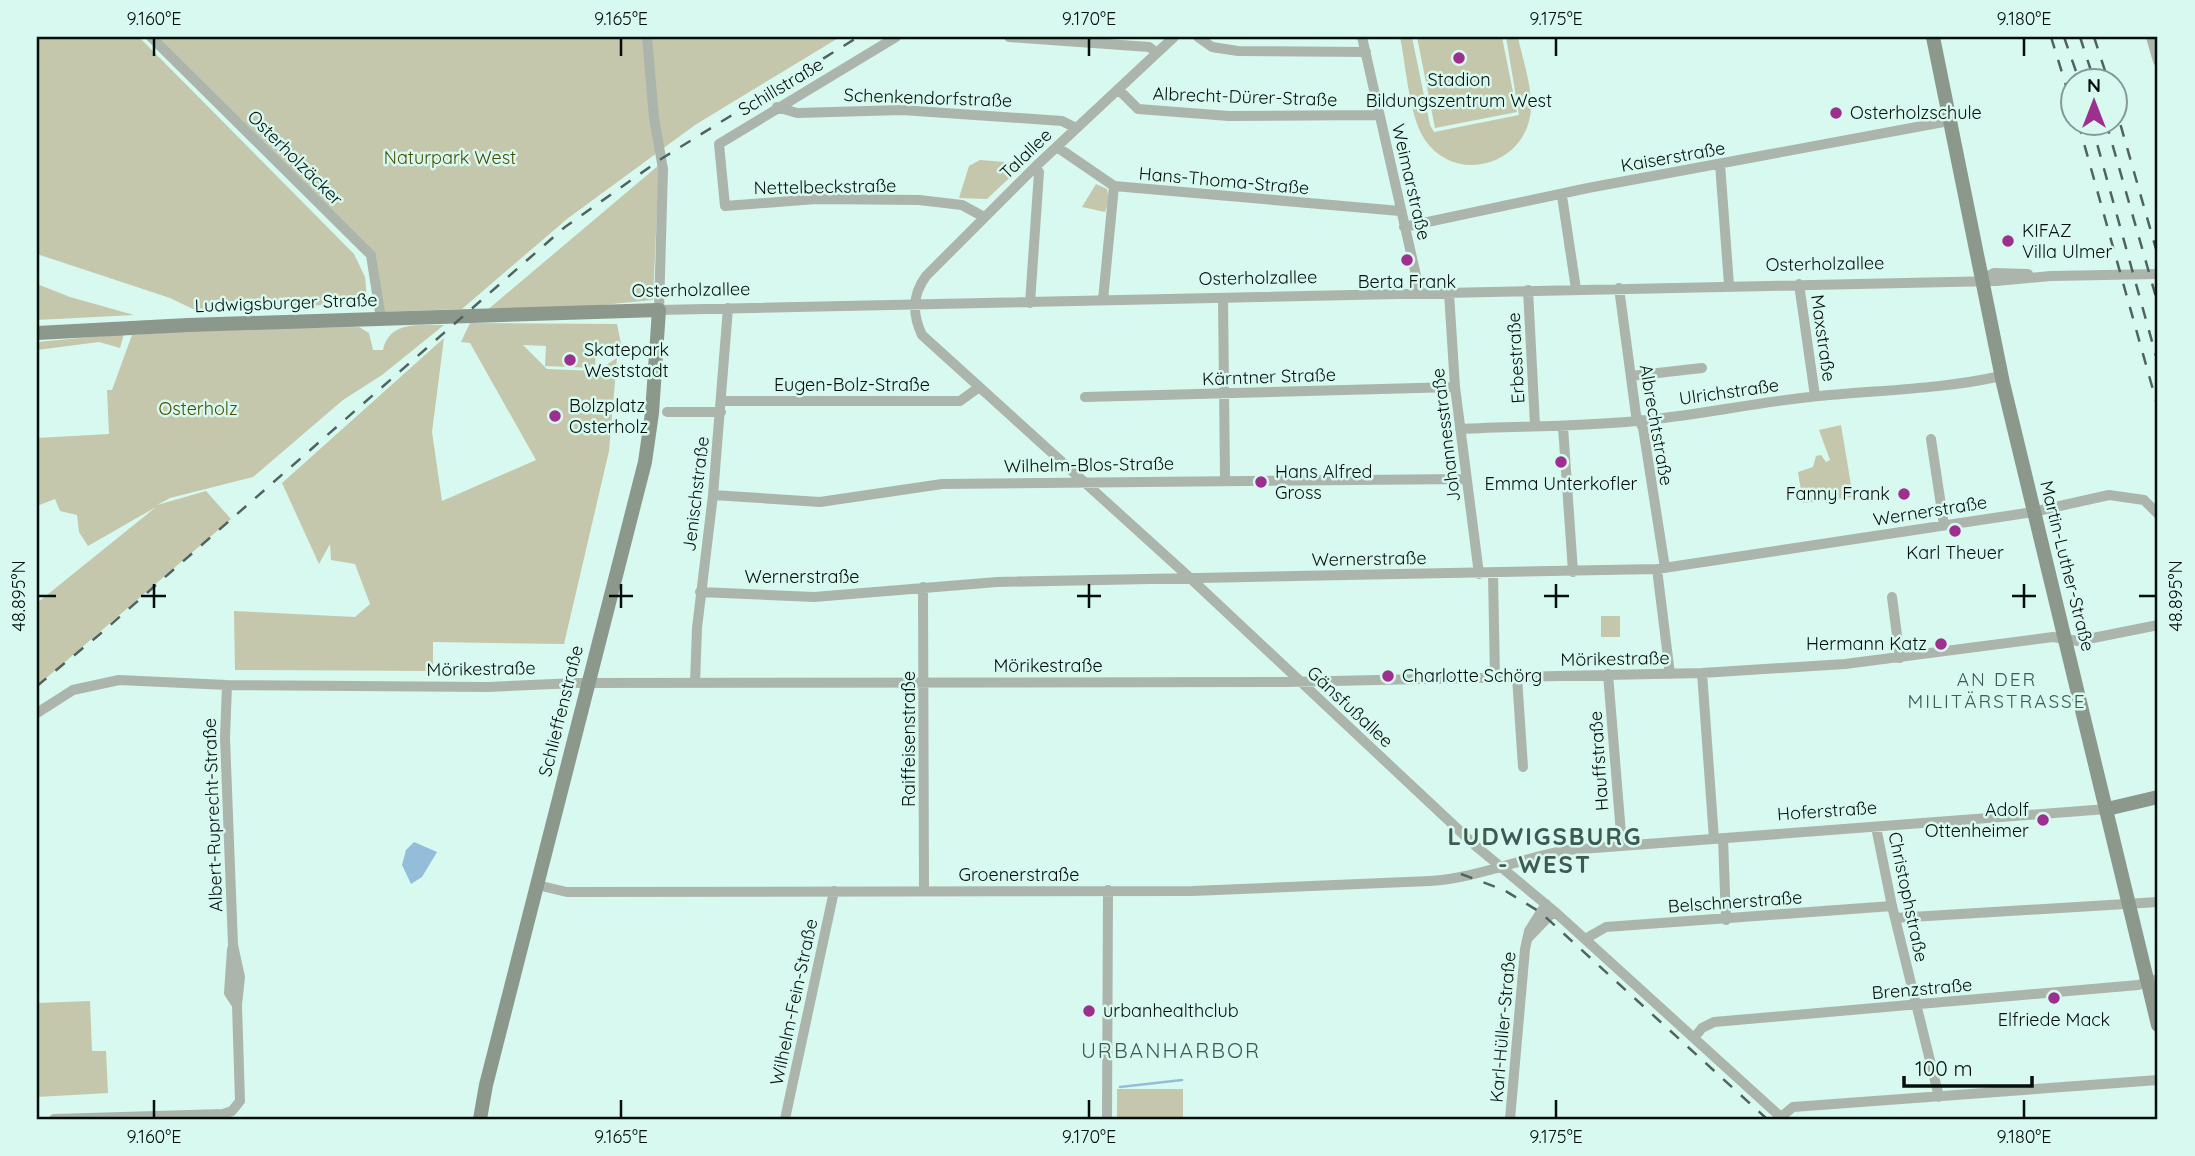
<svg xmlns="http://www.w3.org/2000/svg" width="2195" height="1156" font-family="Quicksand,sans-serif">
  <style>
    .green { fill: #c4c7ab }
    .water { fill: #94bdda }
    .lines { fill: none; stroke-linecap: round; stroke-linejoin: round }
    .stream { stroke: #94bdda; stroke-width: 2.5 }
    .street { stroke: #acb5ac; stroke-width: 10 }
    .secondary { stroke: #8b988b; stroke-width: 14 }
    .rail { stroke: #50635e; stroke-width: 2.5; stroke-dasharray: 12 12; stroke-linecap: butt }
    .ticks { fill: none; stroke: #040f0c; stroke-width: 2.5 }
    .poi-dot { fill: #9d2f8e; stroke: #d8f9ef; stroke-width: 2.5 }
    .labels { text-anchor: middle; stroke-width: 5; stroke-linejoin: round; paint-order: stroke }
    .poi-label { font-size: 18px; fill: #040f0c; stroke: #d8f9ef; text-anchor: start }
    .street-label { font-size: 18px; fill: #040f0c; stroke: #d8f9ef }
    .park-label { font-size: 18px; fill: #494c00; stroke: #d8f9ef }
    .neighbourhood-label { font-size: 19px; letter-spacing: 2px; fill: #3e5a53; stroke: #d8f9ef }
    .quarter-label { font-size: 21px; letter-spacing: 2px; fill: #3e5a53; stroke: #d8f9ef }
    .district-label { font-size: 24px; font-weight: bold; letter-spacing: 2px; fill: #3e5a53; stroke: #d8f9ef }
    .neatline { fill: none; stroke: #040f0c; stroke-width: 2.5 }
    .ticks-label { font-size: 18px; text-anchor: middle; fill: #040f0c }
  </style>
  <rect width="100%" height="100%" fill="#d8f9ef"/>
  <!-- green -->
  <path class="green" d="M37,37H139L354,254L365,277L367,298L351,304L228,309L224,300H214L210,310H195L170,298L37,254Z
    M156,37H840L695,125L567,219L462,309L384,312L376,255Z
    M1400,37H1412L1430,125L1434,132L1519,115L1506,37H1518C1523,62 1536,96 1529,121C1517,168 1454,182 1425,140C1409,117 1406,65 1400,37Z
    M1417,37H1502L1517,112L1435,128Z
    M980,160L1019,163L1023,165L987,199L959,198L969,166Z
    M659,165L653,300L479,317Z
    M1096,184L1107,189L1109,200L1105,212L1082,207Z
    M37,284L70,297L134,315L37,320Z
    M470,323L617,324L622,349L596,348L595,368L545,366L546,346L523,345L547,369L597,371L617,358L609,451L564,644L433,642V671L235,670L234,611L355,617L370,604L355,564L331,560L330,544L319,564L282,483L444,338L432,432L442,501L536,460L470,343L461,342Z
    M444,325L382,375L343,400L253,477L170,498L157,505L206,491L231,519L37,686V603L156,507L88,546L79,532L77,515L60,511L55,499L37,506V438L109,434L107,390H112L132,335L219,329L359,327L369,333L373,350H383C390,320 419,326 444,325Z
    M124,334L120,348L99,342L37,350V342Z
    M1841,425L1853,497L1803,503L1798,472L1813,467L1816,456L1821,455L1826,462L1830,460L1819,430Z
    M1601,616H1620V637H1601Z
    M90,1001L92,1051H106L108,1093L37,1097V1003Z
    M1117,1089H1183V1119H1117Z"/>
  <!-- water -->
  <path class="water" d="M414,842L437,852L422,877L411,884L402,865L406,850Z"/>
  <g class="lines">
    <!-- stream -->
    <path class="stream" d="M1120,1087L1182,1080"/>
    <!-- street -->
    <path class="street" d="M151,37L371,255L381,319
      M647,37L654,118L663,169L659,310L1996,281L2051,276L2158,274
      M896,37L719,144L725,206L816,199L919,200L962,205L984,217
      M1009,37L1149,47L1157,53
      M1174,37L1035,167L926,276C912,295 912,314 922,335L1189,577L1478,848L1554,911L1783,1119
      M1198,37L1212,47L1238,51L1366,52
      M1362,37L1420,293
      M2151,37L2158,61
      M1118,89L1138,109L1229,116L1379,115
      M777,107L797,113L902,110L1062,121L1076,128
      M1057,147L1114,186L1400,211
      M1720,164L1729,285
      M1562,196L1576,289
      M1404,227L1588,188L1949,121
      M1981,279L1994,273L2028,274
      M1799,284L1815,396
      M1619,288L1636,415L1643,428L1665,568
      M1528,290L1535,425
      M1449,293L1455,387L1479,574
      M1223,298L1225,479
      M1103,300L1114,186
      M1030,303L1039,172L1035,167
      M1631,376L1702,368
      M1085,397L1455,387
      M722,401H960L978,388
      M667,412H721
      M1563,427L1573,572
      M1460,429C1519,426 1577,427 1636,421C1694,416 1752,403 1810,397C1874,390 1939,390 2001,376
      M1931,439L1944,525
      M713,495L820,502L942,484L1466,479
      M1657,569L1670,674
      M1493,574L1495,678
      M923,587L924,890
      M700,592L814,597L997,582L1657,569L2033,512L2109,495L2144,500L2158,514
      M1892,597L1900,658
      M1702,673L1714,839
      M1608,674L1622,846
      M1517,677L1523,767
      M695,683L697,628L713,495L728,308
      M37,713L73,690L119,680L227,685L488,687L576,683L1286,682L1702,673L1845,664L2053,637L2078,641L2158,625
      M1876,827L1892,906L1939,1097
      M1723,838L1726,920
      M537,885L567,892L1192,891L1430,881C1477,878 1521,858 1568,850L2107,809
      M1895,918L2158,902
      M1528,938L1554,911
      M1585,939L1606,927L1892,906
      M232,949L229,993L237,1005
      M1694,1038L1702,1028L1714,1022L2138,985L2158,979
      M1781,1117L1793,1107L2158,1080
      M54,1119L223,1114L232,1111L240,1101L237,1005L240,977L233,945L225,738L227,685
      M785,1119L834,891
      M1107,1119L1108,890
      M1510,1119L1525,949L1529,931L1546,904"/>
    <!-- secondary -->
    <path class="secondary" d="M1933,37L2003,383L2158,1025
      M37,333L188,325L659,310L652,413L645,462L486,1085L480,1119
      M2107,809L2158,797"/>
    <!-- rail -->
    <path class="rail" d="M2051,37L2072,105
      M2064,37L2079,80
      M2080,37L2094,80
      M2094,37L2108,80
      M2114,102L2158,256
      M2078,122L2157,404
      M2091,122L2158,363
      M2106,122L2158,304
      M37,686L100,634L565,227L661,159L858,37
      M1461,874L1504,890L1540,912L1767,1119"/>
  </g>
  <!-- ticks -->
  <path class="ticks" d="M154,38V56M621,38V56M1089,38V56M1556,38V56M2024,38V56M154,584V608M621,584V608M1089,584V608M1556,584V608M2024,584V608M38,596H56M141,596H166M609,596H633M1077,596H1101M1544,596H1569M2012,596H2036M2139,596H2156M154,1100V1118M621,1100V1118M1089,1100V1118M1556,1100V1118M2024,1100V1118"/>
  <!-- markers -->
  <g class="poi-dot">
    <circle cx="1459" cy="58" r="7"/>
    <circle cx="1836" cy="113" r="7"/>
    <circle cx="2008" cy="241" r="7"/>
    <circle cx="1407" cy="260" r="7"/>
    <circle cx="570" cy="360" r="7"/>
    <circle cx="555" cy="416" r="7"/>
    <circle cx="1561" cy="462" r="7"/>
    <circle cx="1261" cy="482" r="7"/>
    <circle cx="1904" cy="494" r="7"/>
    <circle cx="1955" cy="531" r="7"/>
    <circle cx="1941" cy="644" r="7"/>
    <circle cx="1388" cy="676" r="7"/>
    <circle cx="2043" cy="820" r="7"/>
    <circle cx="2054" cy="998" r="7"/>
    <circle cx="1089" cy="1011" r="7"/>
  </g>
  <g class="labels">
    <!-- poi labels -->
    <g class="poi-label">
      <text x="1459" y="86" text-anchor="middle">Stadion<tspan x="1459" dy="21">Bildungszentrum West</tspan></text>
      <text x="1850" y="119">Osterholzschule</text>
      <text x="2022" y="237">KIFAZ<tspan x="2022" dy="21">Villa Ulmer</tspan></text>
      <text x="1407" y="288" text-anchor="middle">Berta Frank</text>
      <text x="584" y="356">Skatepark<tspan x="584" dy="21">Weststadt</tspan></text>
      <text x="569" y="412">Bolzplatz<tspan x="569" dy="21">Osterholz</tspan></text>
      <text x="1275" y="478">Hans Alfred<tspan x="1275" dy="21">Gross</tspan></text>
      <text x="1561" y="490" text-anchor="middle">Emma Unterkofler</text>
      <text x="1890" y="500" text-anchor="end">Fanny Frank</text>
      <text x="1955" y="559" text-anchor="middle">Karl Theuer</text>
      <text x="1927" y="650" text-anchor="end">Hermann Katz</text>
      <text x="1402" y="682">Charlotte Schörg</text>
      <text x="2029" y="816" text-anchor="end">Adolf<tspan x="2029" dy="21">Ottenheimer</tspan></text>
      <text x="1103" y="1017">urbanhealthclub</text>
      <text x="2054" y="1026" text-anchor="middle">Elfriede Mack</text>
    </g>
    <!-- street labels -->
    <g class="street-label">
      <text transform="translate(781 87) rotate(-31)" y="6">Schillstraße</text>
      <text transform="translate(1245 97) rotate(2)" y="6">Albrecht-Dürer-Straße</text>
      <text transform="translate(928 98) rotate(2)" y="6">Schenkendorfstraße</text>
      <text transform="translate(1026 154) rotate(-44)" y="6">Talallee</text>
      <text transform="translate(1673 157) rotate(-10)" y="6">Kaiserstraße</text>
      <text transform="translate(295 158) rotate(45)" y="6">Osterholzäcker</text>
      <text transform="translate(1224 181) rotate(5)" y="6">Hans-Thoma-Straße</text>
      <text transform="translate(1411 182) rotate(77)" y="6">Weimarstraße</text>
      <text transform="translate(825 187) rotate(-1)" y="6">Nettelbeckstraße</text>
      <text transform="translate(1825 264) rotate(-1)" y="6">Osterholzallee</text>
      <text transform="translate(1258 278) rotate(-1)" y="6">Osterholzallee</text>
      <text transform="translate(691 290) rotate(-1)" y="6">Osterholzallee</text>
      <text transform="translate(286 303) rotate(-2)" y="6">Ludwigsburger Straße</text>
      <text transform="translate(1823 338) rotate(82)" y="6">Maxstraße</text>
      <text transform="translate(1516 358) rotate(-93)" y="6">Erbestraße</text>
      <text transform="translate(1269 377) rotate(-2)" y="6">Kärntner Straße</text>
      <text x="852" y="391">Eugen-Bolz-Straße</text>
      <text transform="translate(1729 392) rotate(-8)" y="6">Ulrichstraße</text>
      <text transform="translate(1656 425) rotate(80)" y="6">Albrechtstraße</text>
      <text transform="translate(1446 435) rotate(-97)" y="6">Johannesstraße</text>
      <text transform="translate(1089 465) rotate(-1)" y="6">Wilhelm-Blos-Straße</text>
      <text transform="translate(696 494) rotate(-83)" y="6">Jenischstraße</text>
      <text transform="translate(1930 511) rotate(-9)" y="6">Wernerstraße</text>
      <text transform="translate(1369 559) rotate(-1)" y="6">Wernerstraße</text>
      <text transform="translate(2067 566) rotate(76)" y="6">Martin-Luther-Straße</text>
      <text x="802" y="583">Wernerstraße</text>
      <text transform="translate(1615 659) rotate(-1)" y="6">Mörikestraße</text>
      <text x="1048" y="672">Mörikestraße</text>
      <text transform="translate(481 669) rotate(-1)" y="6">Mörikestraße</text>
      <text transform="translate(1350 707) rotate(43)" y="6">Gänsfußallee</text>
      <text transform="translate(561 711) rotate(-76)" y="6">Schlieffenstraße</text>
      <text transform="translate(909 739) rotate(-90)" y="6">Raiffeisenstraße</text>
      <text transform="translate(1599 761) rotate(-94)" y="6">Hauffstraße</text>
      <text transform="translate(1827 811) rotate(-4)" y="6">Hoferstraße</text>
      <text transform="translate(213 815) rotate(-92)" y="6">Albert-Ruprecht-Straße</text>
      <text x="1019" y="881">Groenerstraße</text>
      <text transform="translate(1908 897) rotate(78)" y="6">Christophstraße</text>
      <text transform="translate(1735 902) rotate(-4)" y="6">Belschnerstraße</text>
      <text transform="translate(1922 989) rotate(-5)" y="6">Brenzstraße</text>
      <text transform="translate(794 1002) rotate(-78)" y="6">Wilhelm-Fein-Straße</text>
      <text transform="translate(1503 1027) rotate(-85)" y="6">Karl-Hüller-Straße</text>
    </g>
    <!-- park labels -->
    <g class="park-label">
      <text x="450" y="164">Naturpark West</text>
      <text x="198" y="415">Osterholz</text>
    </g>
    <!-- neighbourhood labels -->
    <g class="neighbourhood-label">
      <text x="1997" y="686">AN DER<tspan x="1997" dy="22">MILITÄRSTRASSE</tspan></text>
    </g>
    <!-- quarter labels -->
    <g class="quarter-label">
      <text x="1171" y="1058">URBANHARBOR</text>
    </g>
    <!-- district labels -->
    <g class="district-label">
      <text x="1545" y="845">LUDWIGSBURG<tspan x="1545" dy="28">- WEST</tspan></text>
    </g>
  </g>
  <!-- border -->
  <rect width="2195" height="1156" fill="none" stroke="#d8f9ef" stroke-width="77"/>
  <!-- north arrow -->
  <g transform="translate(2094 102)"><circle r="33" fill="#d8f9ef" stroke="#839b94" stroke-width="2"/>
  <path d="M0-5L12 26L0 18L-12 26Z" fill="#9d2f8e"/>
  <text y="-10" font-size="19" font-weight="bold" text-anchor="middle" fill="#040f0c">N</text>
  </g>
  <!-- scale -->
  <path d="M1904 1076v10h128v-10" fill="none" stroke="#040f0c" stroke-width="3.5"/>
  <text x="1915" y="1076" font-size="21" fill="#040f0c" stroke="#d8f9ef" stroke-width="5" paint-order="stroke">100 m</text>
  <rect x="38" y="38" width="2118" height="1080" class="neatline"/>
  <g class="ticks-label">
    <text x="154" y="25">9.160°E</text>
    <text x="621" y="25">9.165°E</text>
    <text x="1089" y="25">9.170°E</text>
    <text x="1556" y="25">9.175°E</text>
    <text x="2024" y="25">9.180°E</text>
    <text transform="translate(19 596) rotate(-90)" y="6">48.895°N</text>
    <text transform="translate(2176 596) rotate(-90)" y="6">48.895°N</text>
    <text x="154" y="1143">9.160°E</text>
    <text x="621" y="1143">9.165°E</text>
    <text x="1089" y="1143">9.170°E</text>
    <text x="1556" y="1143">9.175°E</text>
    <text x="2024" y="1143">9.180°E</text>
  </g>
</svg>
